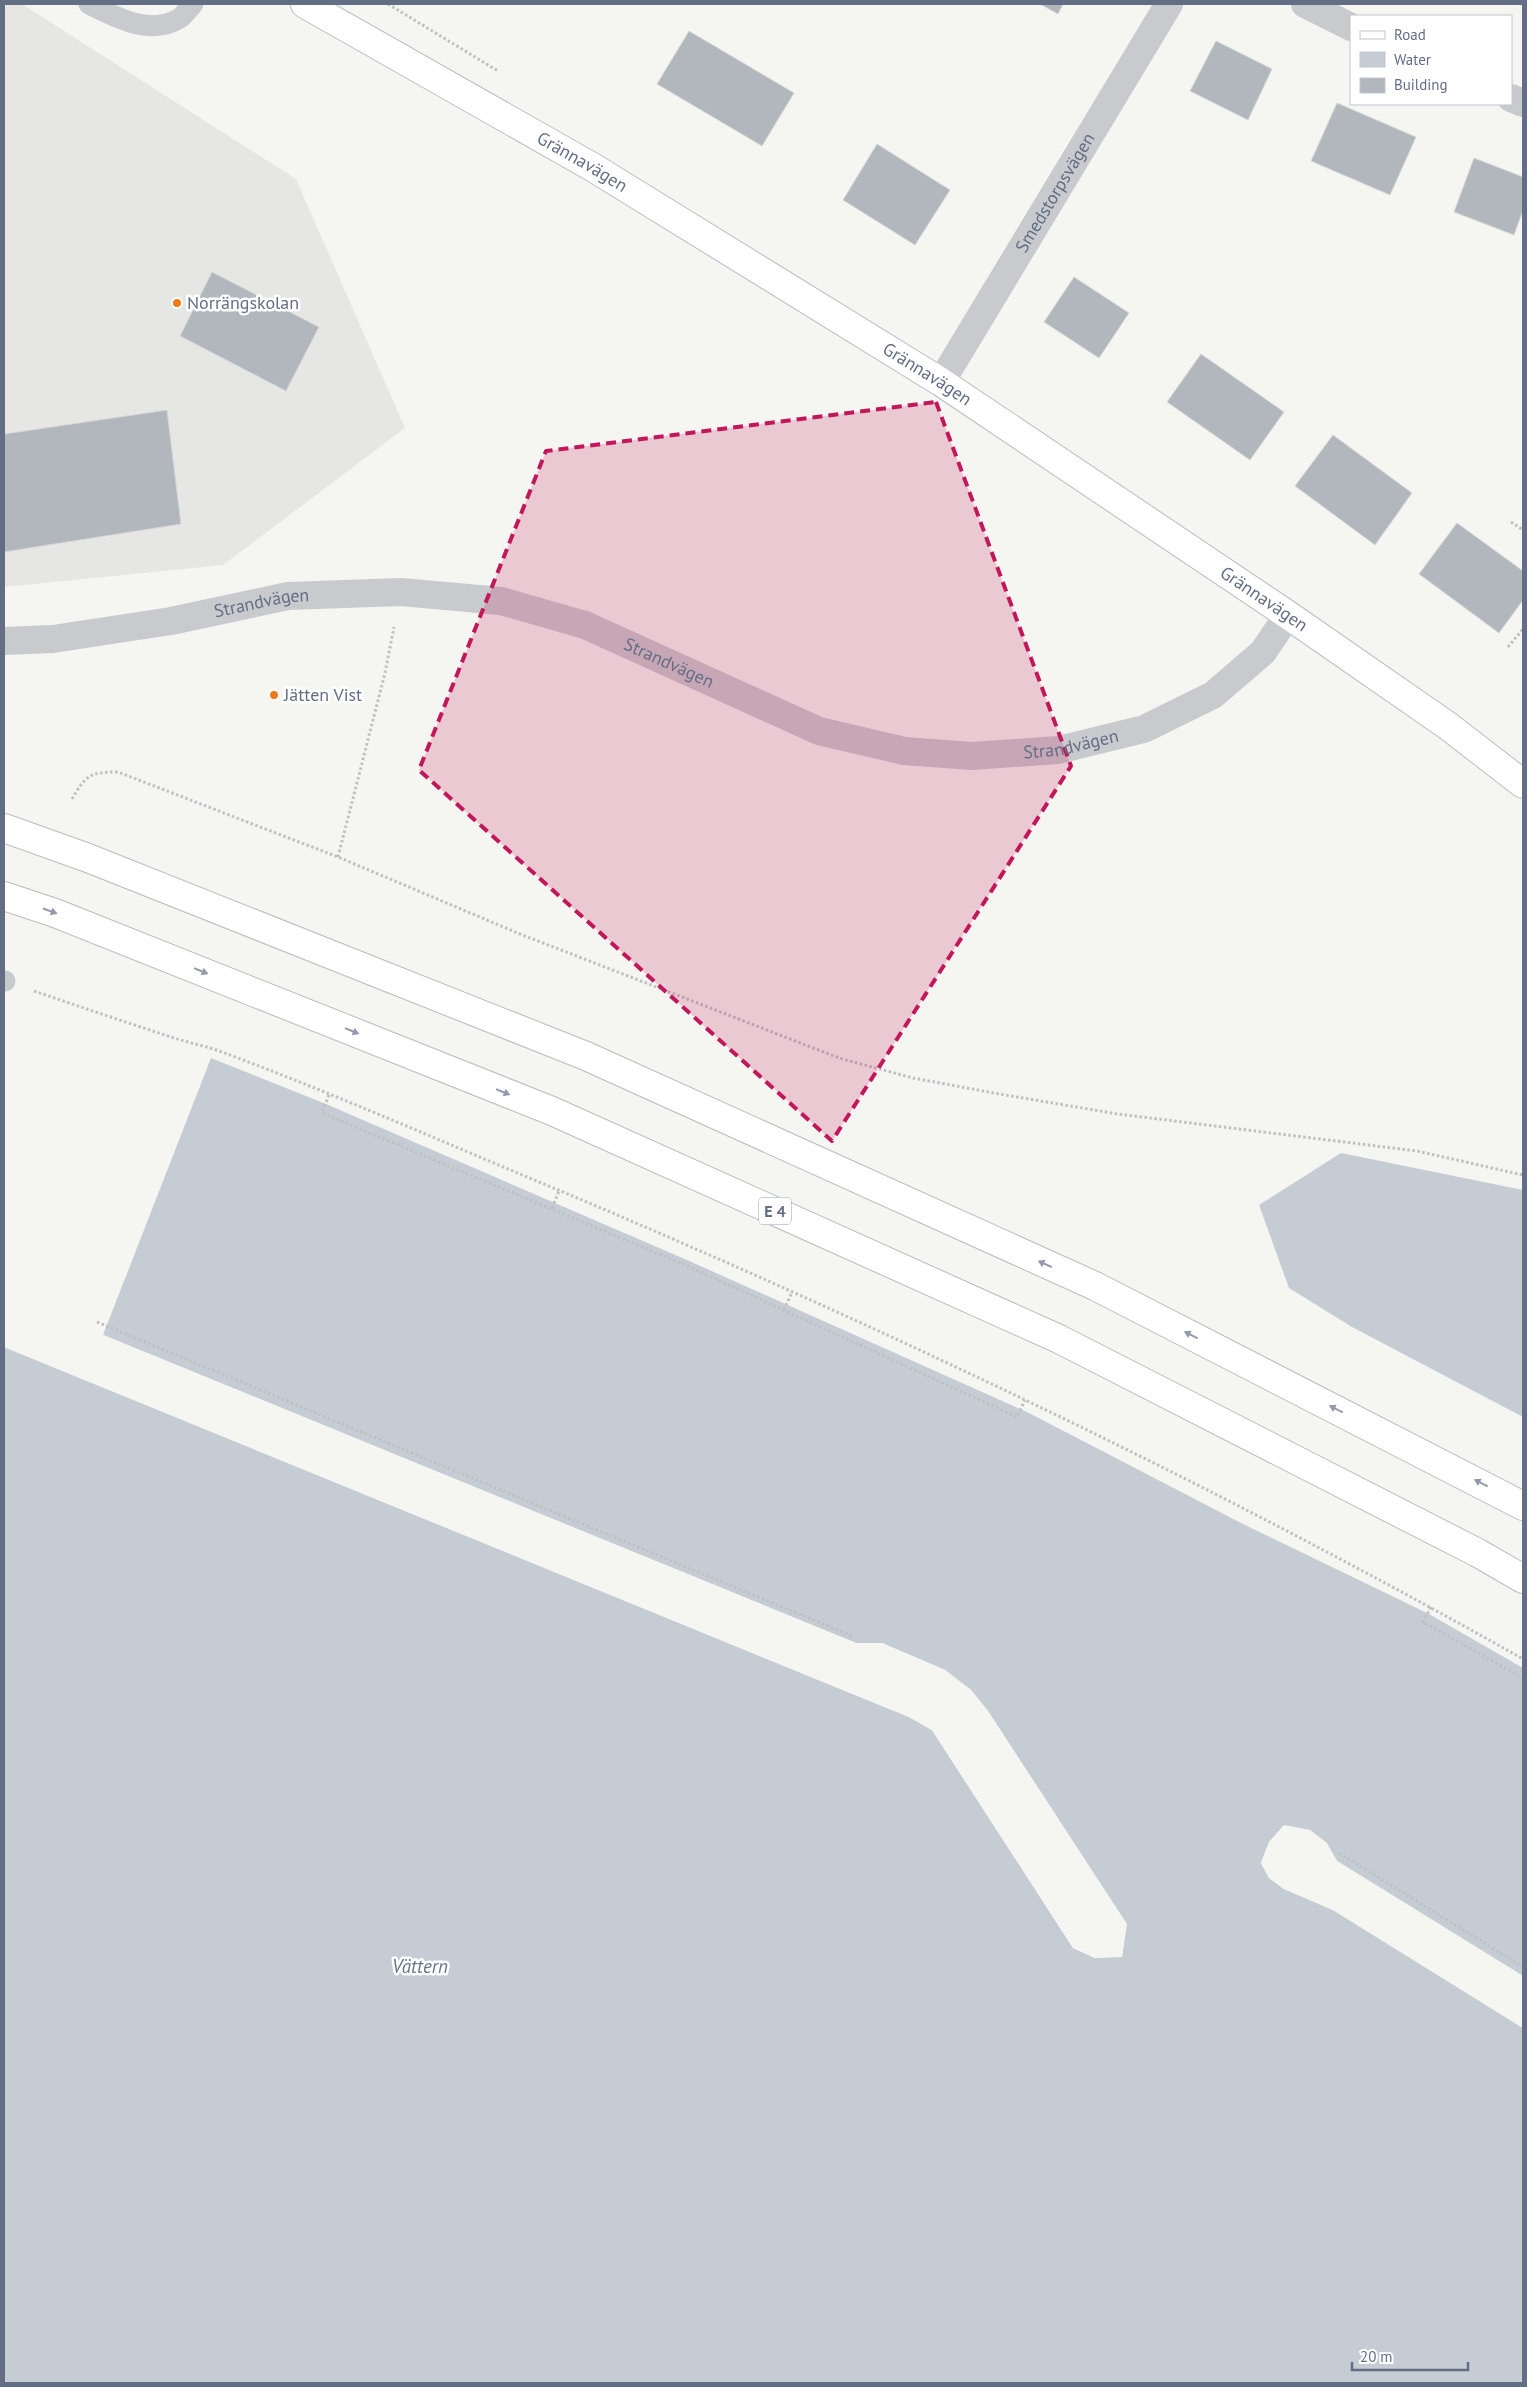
<svg xmlns="http://www.w3.org/2000/svg" width="1527" height="2387" font-family="'PT Sans',sans-serif">
  <style>
    .built { fill: #e6e7e5 }
    .water { fill: #c5ccd3 }
    .pier { fill: #f5f6f2 }
    .building { fill: #b2b7be; stroke: #d7d7d5 }
    .lines { fill: none; stroke-linecap: round; stroke-linejoin: round }
    .secondary-casing { stroke: #babcc2; stroke-width: 30 }
    .motorway-casing { stroke: #babbbf; stroke-width: 30 }
    .path { stroke: #bfc0c3; stroke-width: 3; stroke-dasharray: 2.5 2.5; stroke-linecap: butt }
    .service { stroke: #c8cace; stroke-width: 21 }
    .minor { stroke: #c8cace; stroke-width: 28 }
    .tertiary { stroke: #c8cace; stroke-width: 28 }
    .secondary { stroke: #fff; stroke-width: 28 }
    .motorway { stroke: #fff; stroke-width: 28 }
    .oneway { fill: #929aaa }
    .marked { fill: #c2185b; fill-opacity: 0.2; stroke: #c2185b; stroke-width: 4; stroke-dasharray: 10 6; stroke-linejoin: round }
    .poi-dot { fill: #ee7a1a; stroke: #fff; stroke-width: 2 }
    .labels { text-anchor: middle; stroke-width: 5; stroke-linejoin: round; paint-order: stroke }
    .shield { fill: #fff; stroke: #929aaa; stroke-width: 1 }
    .shield-label { font-size: 16px; font-weight: bold; fill: #636e85 }
    .street-label { font-size: 18px; fill: #636e85; stroke: #fff }
    .poi-label { font-size: 18px; fill: #636e85; stroke: #fff; text-anchor: start }
    .water-label { font-size: 19px; font-style: italic; fill: #637689; stroke: #fff }
  </style>
  <rect width="100%" height="100%" fill="#f5f6f2"/>
  <!-- built -->
  <path class="built" d="M4,4H22L296,179L405,428L223,565L4,587Z"/>
  <!-- water -->
  <path class="water" d="M211,1058L326,1104L687,1260L1029,1413L1243,1524L1429,1614L1523,1668V1976L1337,1861C1322,1835 1313,1830 1284,1826L1269,1842L1261,1863L1269,1878L1284,1889L1333,1910L1523,2028V2383H4V1347L909,1717L932,1730L1073,1948L1095,1958L1122,1956L1126,1924L988,1711L971,1690L945,1670L882,1643H856L103,1335Z
    M1341,1153L1523,1190V1417L1352,1327L1289,1288L1259,1205Z"/>
  <!-- pier -->
  <path class="pier" d="M101,1334L856,1643H882L945,1670L971,1690L988,1711L1127,1924L1122,1957L1095,1958L1073,1948L932,1730L909,1717L4,1347V1345L911,1715L934,1729L1075,1946L1095,1956L1120,1954L1124,1924L986,1712L969,1691L944,1672L882,1645H855L102,1337Z
    M1284,1825L1310,1830L1327,1843L1337,1861L1523,1976V1978L1336,1863L1325,1845L1309,1832L1285,1828L1271,1843L1264,1863L1271,1876L1285,1887L1334,1908L1523,2025V2028L1333,1910L1284,1889L1269,1878L1261,1863L1269,1842Z"/>
  <!-- building -->
  <path class="building" d="M1040,4H1063L1058,14Z
    M689,31L794,93L762,146L657,84Z
    M1216,41L1272,69L1248,120L1190,91Z
    M1337,103L1416,137L1390,195L1311,161Z
    M877,144L950,190L915,245L843,200Z
    M1474,158L1523,177V210L1514,235L1454,212Z
    M212,272L319,327L286,391L180,336Z
    M1074,277L1129,313L1099,358L1044,322Z
    M1201,354L1284,412L1250,460L1167,402Z
    M167,410L181,524L4,552V434Z
    M1333,435L1412,493L1375,545L1295,486Z
    M1457,523L1523,571V600L1499,633L1419,574Z"/>
  <g class="lines">
    <!-- secondary casing -->
    <g class="secondary-casing">
      <g id="secondary">
        <path id="s3" d="M305,4L594,168L941,382L1288,615L1448,726L1523,784"/>
      </g>
    </g>
    <!-- motorway casing -->
    <g class="motorway-casing">
      <path id="motorway" d="M4,828L88,858L586,1056L1095,1286L1523,1506
        M4,896L55,913L552,1111L1059,1339L1478,1553L1523,1579"/>
    </g>
    <!-- path -->
    <path class="path" d="M388,4L498,71
      M1511,522L1523,530
      M1508,647L1523,629
      M72,799C86,775 90,772 118,772L338,857L520,934L839,1058L913,1078L1005,1095L1118,1114L1417,1151L1523,1175
      M338,857L385,673L394,627
      M34,991C81,1007 128,1023 174,1038C190,1043 206,1046 222,1052C335,1094 445,1143 556,1189C886,1328 1211,1483 1523,1659
      M329,1095L322,1113L685,1265L1017,1417L1025,1400
      M552,1208L559,1191
      M784,1310L792,1292
      M97,1322L852,1636
      M1431,1607L1423,1622L1523,1678
      M1339,1853L1523,1967"/>
    <!-- service -->
    <path class="service" d="M89,4C116,17 150,37 180,18C184,15 189,8 193,4
      M4,981H5"/>
    <!-- minor -->
    <g class="minor">
      <path d="M1305,4L1351,27"/>
      <path d="M1511,98L1523,103"/>
      <path id="s1" d="M941,382L1169,4"/>
    </g>
    <!-- tertiary -->
    <path class="tertiary" id="s2" d="M4,641L53,639L171,621L288,596L401,592L501,601L585,625L819,731L904,751L972,756L1058,750L1144,729L1213,695L1263,652L1288,615"/>
    <!-- secondary -->
    <use href="#secondary" class="secondary"/>
    <!-- motorway -->
    <use href="#motorway" class="motorway"/>
  </g>
  <!-- one-way arrows -->
  <defs><path id="oneway-solid" d="M-6-.8H1V-3.2L6.5 0L1 3.2V.8H-6Z" transform="scale(1.25)"/></defs>
  <g class="oneway">
    <use href="#oneway-solid" transform="translate(50 911) rotate(19)"/>
    <use href="#oneway-solid" transform="translate(201 971) rotate(22)"/>
    <use href="#oneway-solid" transform="translate(352 1031) rotate(22)"/>
    <use href="#oneway-solid" transform="translate(503 1092) rotate(22)"/>
    <use href="#oneway-solid" transform="translate(1045 1264) rotate(-156)"/>
    <use href="#oneway-solid" transform="translate(1191 1335) rotate(-153)"/>
    <use href="#oneway-solid" transform="translate(1336 1409) rotate(-153)"/>
    <use href="#oneway-solid" transform="translate(1481 1483) rotate(-153)"/>
  </g>
  <!-- marked area -->
  <path class="marked" d="M936,402L1071,766L832,1141L419,770L546,451Z"/>
  <!-- markers -->
  <g class="poi-dot">
    <circle cx="177" cy="303" r="5"/>
    <circle cx="274" cy="695" r="5"/>
  </g>
  <g class="labels">
    <!-- shield labels -->
    <rect class="shield" x="759" y="1197.5" width="32" height="27" rx="4"/>
    <g class="shield-label">
      <text x="775" y="1217">E 4</text>
    </g>
    <!-- street labels -->
    <g class="street-label">
      <text dy="6" stroke="none"><textPath href="#s3" startOffset="319">Grännavägen</textPath></text>
      <text dy="6" stroke="none"><textPath href="#s1" startOffset="221">Smedstorpsvägen</textPath></text>
      <text dy="6" stroke="none"><textPath href="#s3" startOffset="724">Grännavägen</textPath></text>
      <text dy="6" stroke="none"><textPath href="#s3" startOffset="1129">Grännavägen</textPath></text>
      <text dy="6" stroke="none"><textPath href="#s2" startOffset="261">Strandvägen</textPath></text>
      <text dy="6" stroke="none"><textPath href="#s2" startOffset="681">Strandvägen</textPath></text>
      <text dy="6" stroke="none"><textPath href="#s2" startOffset="1101">Strandvägen</textPath></text>
    </g>
    <!-- poi labels -->
    <g class="poi-label">
      <text x="187" y="309">Norrängskolan</text>
      <text x="284" y="701">Jätten Vist</text>
    </g>
    <!-- water labels -->
    <g class="water-label">
      <text x="420" y="1973">Vättern</text>
    </g>
  </g>
  <!-- border -->
  <rect width="1527" height="2387" fill="none" stroke="#636e85" stroke-width="10"/>
  <!-- legend -->
  <rect x="1350" y="15" width="162" height="90" fill="#ffffff" stroke="#c1c5ce"/>
  <rect x="1360" y="31" width="25" height="8" fill="#ffffff" stroke="#c1c5ce"/>
  <text x="1394" y="40" font-size="15" fill="#636e85">Road</text>
  <rect x="1360" y="52" width="25" height="15" fill="#c5ccd3" stroke="#c1c5ce"/>
  <text x="1394" y="65" font-size="15" fill="#636e85">Water</text>
  <rect x="1360" y="78" width="25" height="15" fill="#b2b7be" stroke="#c1c5ce"/>
  <text x="1394" y="90" font-size="15" fill="#636e85">Building</text>
  <!-- scale -->
  <path d="M1352 2362v8h116v-8" fill="none" stroke="#636e85" stroke-width="2.5"/>
  <text x="1360" y="2362" font-size="15" fill="#636e85" stroke="#ffffff" stroke-width="4" paint-order="stroke">20 m</text>
</svg>
